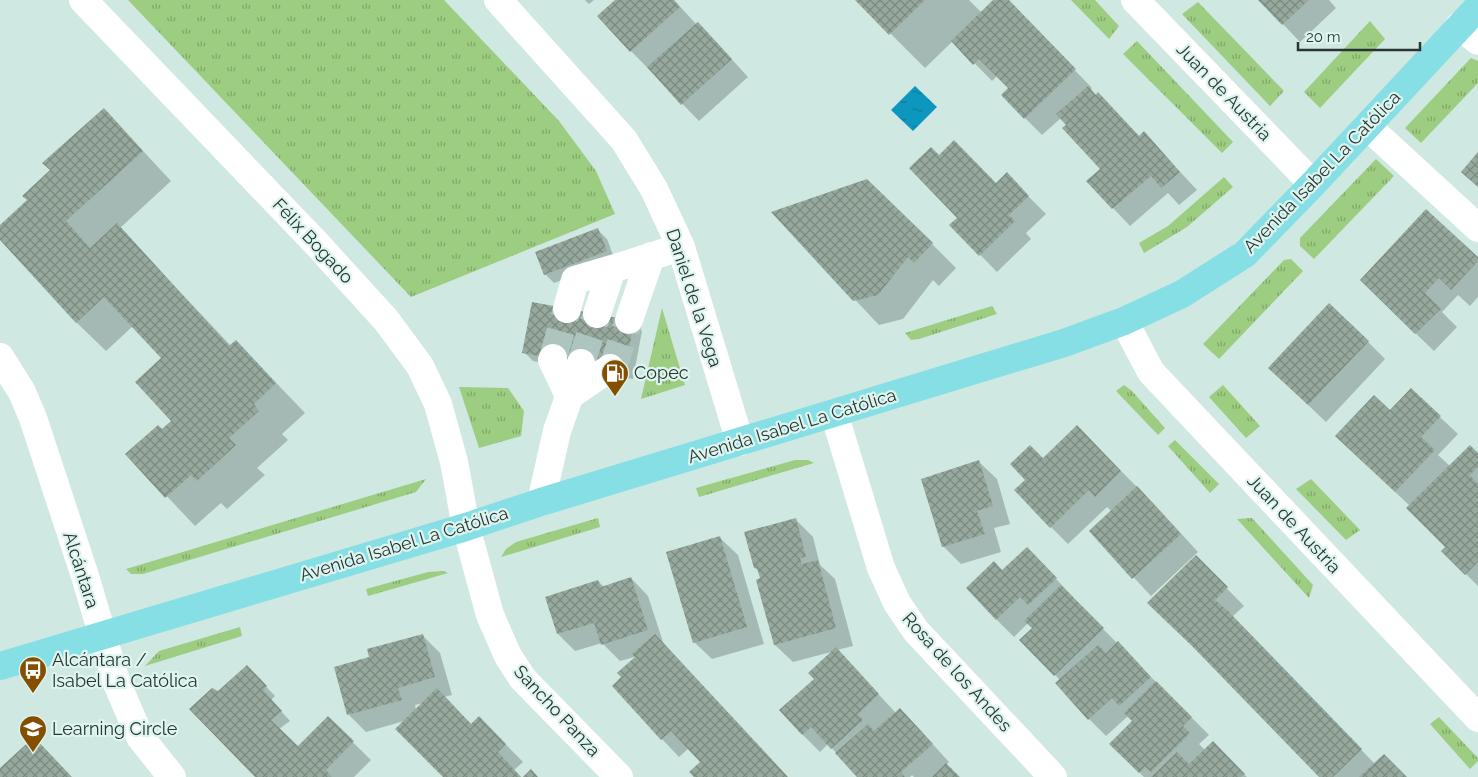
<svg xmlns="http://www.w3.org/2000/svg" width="1478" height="777" font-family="Raleway,sans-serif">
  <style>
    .grass { fill: url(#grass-tufts) }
    .water { fill: url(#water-ripples) }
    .shadow { fill: #0003; fill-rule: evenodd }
    .building { fill: url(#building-cross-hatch) }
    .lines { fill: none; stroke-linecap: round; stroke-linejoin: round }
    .minor-tunnel { stroke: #aec4bf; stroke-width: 28; stroke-dasharray: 28 14; stroke-linecap: butt }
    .minor { stroke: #fff; stroke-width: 28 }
    .major { stroke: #87dfe6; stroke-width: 28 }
    .labels { text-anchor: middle; stroke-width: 4.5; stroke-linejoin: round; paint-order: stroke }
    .street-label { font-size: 18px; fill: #2b3432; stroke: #dcf5ef }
    .poi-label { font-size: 18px; fill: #2b3432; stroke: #dcf5ef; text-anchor: start }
  </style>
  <defs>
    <pattern id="grass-tufts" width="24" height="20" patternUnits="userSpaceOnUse" patternTransform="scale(1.25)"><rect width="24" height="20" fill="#9dcd80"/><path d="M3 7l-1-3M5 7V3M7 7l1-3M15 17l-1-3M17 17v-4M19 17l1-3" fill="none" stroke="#80a769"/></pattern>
    <pattern id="water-ripples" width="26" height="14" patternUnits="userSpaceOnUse" patternTransform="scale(1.25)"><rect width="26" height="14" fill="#0d96be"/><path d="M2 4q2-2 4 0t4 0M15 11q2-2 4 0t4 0" fill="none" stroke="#0d7b9b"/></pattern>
    <pattern id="building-cross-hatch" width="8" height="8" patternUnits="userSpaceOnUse" patternTransform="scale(1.25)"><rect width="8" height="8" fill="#97a99d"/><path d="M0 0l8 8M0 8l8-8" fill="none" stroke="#7b8a81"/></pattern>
  </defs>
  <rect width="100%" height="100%" fill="#cfe8e2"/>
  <!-- grass -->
  <path class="grass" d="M128,0H444L559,121L596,171L615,214L411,297Z
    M1071,0H1095L1119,26L1109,39Z
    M1198,2L1284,91L1270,106L1182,14Z
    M1370,21L1385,39L1320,108L1304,92Z
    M1137,41L1233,142L1222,153L1123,54Z
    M1471,58L1478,61V83L1421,143L1405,128Z
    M1376,159L1394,176L1314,259L1300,246V238Z
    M1224,177L1233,187L1187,227L1144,253L1139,243L1168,226Z
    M1291,259L1303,271L1219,359L1203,344L1284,260Z
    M992,306L997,314L919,339L911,340L905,333Z
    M662,308L685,385L641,399Z
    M1124,385L1132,391L1165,428L1158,435L1116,391Z
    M1223,385L1260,426L1246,438L1209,397Z
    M459,387L508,388L524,411L521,436L479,448Z
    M1175,440L1219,484L1210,493L1168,446Z
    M795,460H808L814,463L699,497L696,488Z
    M426,479L416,492L143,574H131L126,569Z
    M1311,479L1360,530L1346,540L1296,489Z
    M598,518L600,527L501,557L506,549L516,542Z
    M1252,518L1313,585L1309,598L1237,519Z
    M444,571L448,573L368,596L366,589L428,572Z
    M240,627L242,636L145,666L159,651Z
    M1439,717L1478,758V761L1470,769L1430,724Z"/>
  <!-- water -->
  <path class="water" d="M915,86L937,107L913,131L891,110Z"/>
  <!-- shadow -->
  <path class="shadow" d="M585,0H594L589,4Z
    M617,0H674L697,25L698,23L715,41L748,77L699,121L631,51Z
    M857,0H969L982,13L995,0H1007L1092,88L1090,90L1096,96L1098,94L1140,137L1144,133L1197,190L1179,205L1168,193L1130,226L1113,208L1101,169L1061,118L1042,135L1002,95L1009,88L997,76L992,81L953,41L925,68Z
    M1260,0H1329L1336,8L1300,42Z
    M104,109L171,181L120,228L231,346L236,341L305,413L282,434L288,440L257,468L265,475L227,509L221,503L195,526L127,454L162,431L172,421L163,358L133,326L106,351L76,322L0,239V226L29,200L52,170Z
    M996,185L1024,192L1046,214L1026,233L1031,239L997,272L951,225Z
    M773,213L932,244L956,268L939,286L933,280L903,319L879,325Z
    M598,230L607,239L615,260L554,283L545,274Z
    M1478,259V297L1470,306L1458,295L1442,312L1457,327L1434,351L1379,298Z
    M633,322L642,331L633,379L533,361L524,352Z
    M1368,342L1385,359L1326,422L1287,385Z
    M1411,390L1458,434L1438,455L1450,466L1478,455V586L1443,551L1447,547L1410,506L1354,453Z
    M1094,444L1155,505L1198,552L1151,596L1091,531L1112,512L1107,507L1068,544L1051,527L1026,480L1043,459Z
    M979,462L997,479L1010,524L994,528L1001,552L961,564L943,546Z
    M795,519L813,537L820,565L835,579L853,646L837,650L896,713L917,727L949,762L946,765L958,777H914L912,775L910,777H859L828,744L820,752L802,734L815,679L835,651L793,662L775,645L762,579L760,573L755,568Z
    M720,538L738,555L764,644L712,659L694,642Z
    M1196,557L1244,606L1232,617L1238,624L1375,764L1405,777H1321L1203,655Z
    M1044,566L1073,597L1072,598L1209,735L1199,744L1205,750L1213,743L1247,777H1144L1111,744L1133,721L1128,716L1106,736L1089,719L1060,680L1021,640L1033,628L1028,623L1014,637L996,619L1002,572Z
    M631,578L648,596L664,645L787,777H696L702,762L689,748L679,757L662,739L622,677L638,656L620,661L602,643L575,651L558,634L598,581L604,587Z
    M422,635L440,653L452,695L444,697L472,725L479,717L523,762L514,770L521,777H444L404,721L366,732L348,714L371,658ZM424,703L416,710L415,705Z
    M256,676L275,696L271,700L290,721L279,729L298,748L328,718L371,760L354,777H257L218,693Z"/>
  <!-- building -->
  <path class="building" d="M615,0H674L680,7L630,52L597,16Z
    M855,0H925L889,35Z
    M993,0H1009L1076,69L1024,119L1001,95L1008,88L979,59L973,65L951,41Z
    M1258,0H1309L1282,25Z
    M698,22L732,59L681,105L647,67Z
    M1088,86L1096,95L1098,92L1139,136L1144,131L1180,172L1161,188L1151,176L1112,209L1086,181L1100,169L1062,128L1066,125L1056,114Z
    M104,108L143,151L66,221L90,248L117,223L229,346L236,340L276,383L254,404L259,411L229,438L236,445L197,481L191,475L165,498L125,454L158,425L162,429L171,421L135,382L161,358L104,297L76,323L0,240V225L27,200L22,196L50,170L42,163Z
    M954,140L996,183L1007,172L1029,196L1009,215L1015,221L979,256L949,225L957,218L909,168L931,147L939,155Z
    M1478,152V187L1461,172Z
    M867,179L933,243L914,263L908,257L878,295L853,301L771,212Z
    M1426,209L1478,257V261L1451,290L1439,278L1425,293L1441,309L1415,334L1360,280Z
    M598,228L607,251L544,275L535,252Z
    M532,302L634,321L625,371L522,353Z
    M1329,303L1369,341L1308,405L1268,368Z
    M1411,388L1441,416L1421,437L1435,450L1395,492L1335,436L1374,395L1390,410Z
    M1077,425L1121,471L1095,497L1089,490L1050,528L1014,490L1025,480L1010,464L1030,445L1043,458Z
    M1470,445L1478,453V467L1470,475L1478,484V562L1465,575L1441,551L1445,547L1406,508Z
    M979,460L993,506L977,511L985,534L942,547L921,479Z
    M1137,486L1181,534L1132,579L1089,531Z
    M796,518L806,557L800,558L802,564L818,560L836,628L774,645L756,580L760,578L757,568H754L744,532Z
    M720,536L747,627L693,643L666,552Z
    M1027,547L1057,578L1028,605L1020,597L996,620L966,588L994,561L1002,570Z
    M1196,555L1228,587L1215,600L1228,611L1362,749L1333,777H1319L1192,646L1147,603Z
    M631,577L648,630L601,645L594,623L557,634L545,597L598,580L601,587Z
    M1061,585L1104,628L1054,676L1019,640L1032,628L1024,621Z
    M423,634L435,677L398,688L402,700L347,715L334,667L369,657L367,649Z
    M655,634L764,751L788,777H694L689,772L700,762L671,731L661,740L612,686L621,677L617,673L635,657L632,654Z
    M1118,641L1151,677L1119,706L1112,698L1088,720L1055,683L1098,645L1106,653Z
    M836,647L879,694L858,714L863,720L831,749L811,727L802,735L779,710L814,679L808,673Z
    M247,665L267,686L263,690L282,711L271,720L298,746L328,716L354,741L326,770L332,777H255L189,709L212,688L218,691Z
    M1156,681L1192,717L1183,726L1190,733L1151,772L1145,767L1139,773L1109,744L1132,721L1124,713Z
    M437,688L471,724L479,716L506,744L498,752L521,777H443L395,729Z
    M900,708L933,744L901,772L905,777H857L835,753L868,724L874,731Z
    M34,737L72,777H0V768Z
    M1213,741L1245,774L1241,777H1151L1177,752L1189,764Z
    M1384,754L1407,777H1359Z
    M946,763L960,777H932Z
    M531,769L538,777H523Z"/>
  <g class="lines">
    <!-- minor-tunnel -->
    <path class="minor-tunnel" d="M553,358L567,309
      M581,363L597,314
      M610,368L613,367L629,320"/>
    <!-- minor -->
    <path class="minor" d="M83,0L315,242L386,320L420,366L438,404L454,462L466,527L490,615L508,656L523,679L619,777
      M498,0L624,140L654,189L681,247L740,442
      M1135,0L1313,184
      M1459,26L1478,41
      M1367,126L1478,228
      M567,309L575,280L612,269
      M597,314L612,269L681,247
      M629,320L651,256
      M1124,321L1151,372L1478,718
      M0,357L22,392L33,418L85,576L116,681L140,737L172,777
      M553,358L552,360L569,396
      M569,396L610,368
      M834,413L881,568L897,603L916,631L1053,777
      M541,502L557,431L581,363"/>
    <!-- major -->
    <path class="major" d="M0,666L466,527L541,502L1064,343L1124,321L1182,294L1245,254L1313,184L1478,7"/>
  </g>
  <!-- icons -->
  <defs>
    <g id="fuel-pin" transform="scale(1.4375)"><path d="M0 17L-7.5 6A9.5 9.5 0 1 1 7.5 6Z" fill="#854f00" stroke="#dcf5ef"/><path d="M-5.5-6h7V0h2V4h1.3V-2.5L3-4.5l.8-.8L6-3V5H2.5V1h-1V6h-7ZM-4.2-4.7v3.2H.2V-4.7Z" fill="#fff"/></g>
    <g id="bus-pin" transform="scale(1.4375)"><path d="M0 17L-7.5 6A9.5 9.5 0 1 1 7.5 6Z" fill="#854f00" stroke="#dcf5ef"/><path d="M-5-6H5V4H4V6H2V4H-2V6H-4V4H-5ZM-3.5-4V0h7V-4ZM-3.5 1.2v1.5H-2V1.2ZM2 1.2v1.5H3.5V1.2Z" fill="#fff"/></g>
    <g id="school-pin" transform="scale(1.4375)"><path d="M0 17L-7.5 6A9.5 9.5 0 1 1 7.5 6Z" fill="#854f00" stroke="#dcf5ef"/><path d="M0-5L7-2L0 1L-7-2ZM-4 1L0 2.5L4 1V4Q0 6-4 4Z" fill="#fff"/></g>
  </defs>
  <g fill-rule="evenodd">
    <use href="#fuel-pin" x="615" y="373"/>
    <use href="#bus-pin" x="33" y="670"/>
    <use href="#school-pin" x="33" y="729"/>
  </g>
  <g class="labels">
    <!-- street labels -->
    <g class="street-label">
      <text transform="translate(1224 92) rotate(46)" y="6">Juan de Austria</text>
      <text transform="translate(1322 172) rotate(-46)" y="6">Avenida Isabel La Católica</text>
      <text transform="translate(313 241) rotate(47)" y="6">Félix Bogado</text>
      <text transform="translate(694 298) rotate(72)" y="6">Daniel de la Vega</text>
      <text transform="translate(792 426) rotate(-17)" y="6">Avenida Isabel La Católica</text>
      <text transform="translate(1294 524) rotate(47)" y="6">Juan de Austria</text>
      <text transform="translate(404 544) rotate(-17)" y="6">Avenida Isabel La Católica</text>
      <text transform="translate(81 570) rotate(72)" y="6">Alcántara</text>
      <text transform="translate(957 672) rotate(48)" y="6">Rosa de los Andes</text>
      <text transform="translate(557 711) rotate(47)" y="6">Sancho Panza</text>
    </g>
    <!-- poi labels -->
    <g class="poi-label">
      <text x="634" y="379">Copec</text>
      <text x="52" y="666">Alcántara /<tspan x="52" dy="21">Isabel La Católica</tspan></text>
      <text x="52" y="735">Learning Circle</text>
    </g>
  </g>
  <!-- scale -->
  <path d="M1298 42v8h122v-8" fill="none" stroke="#2b3432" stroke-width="2.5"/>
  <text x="1306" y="42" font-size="15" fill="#2b3432" stroke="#dcf5ef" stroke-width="4" paint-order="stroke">20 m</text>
</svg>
